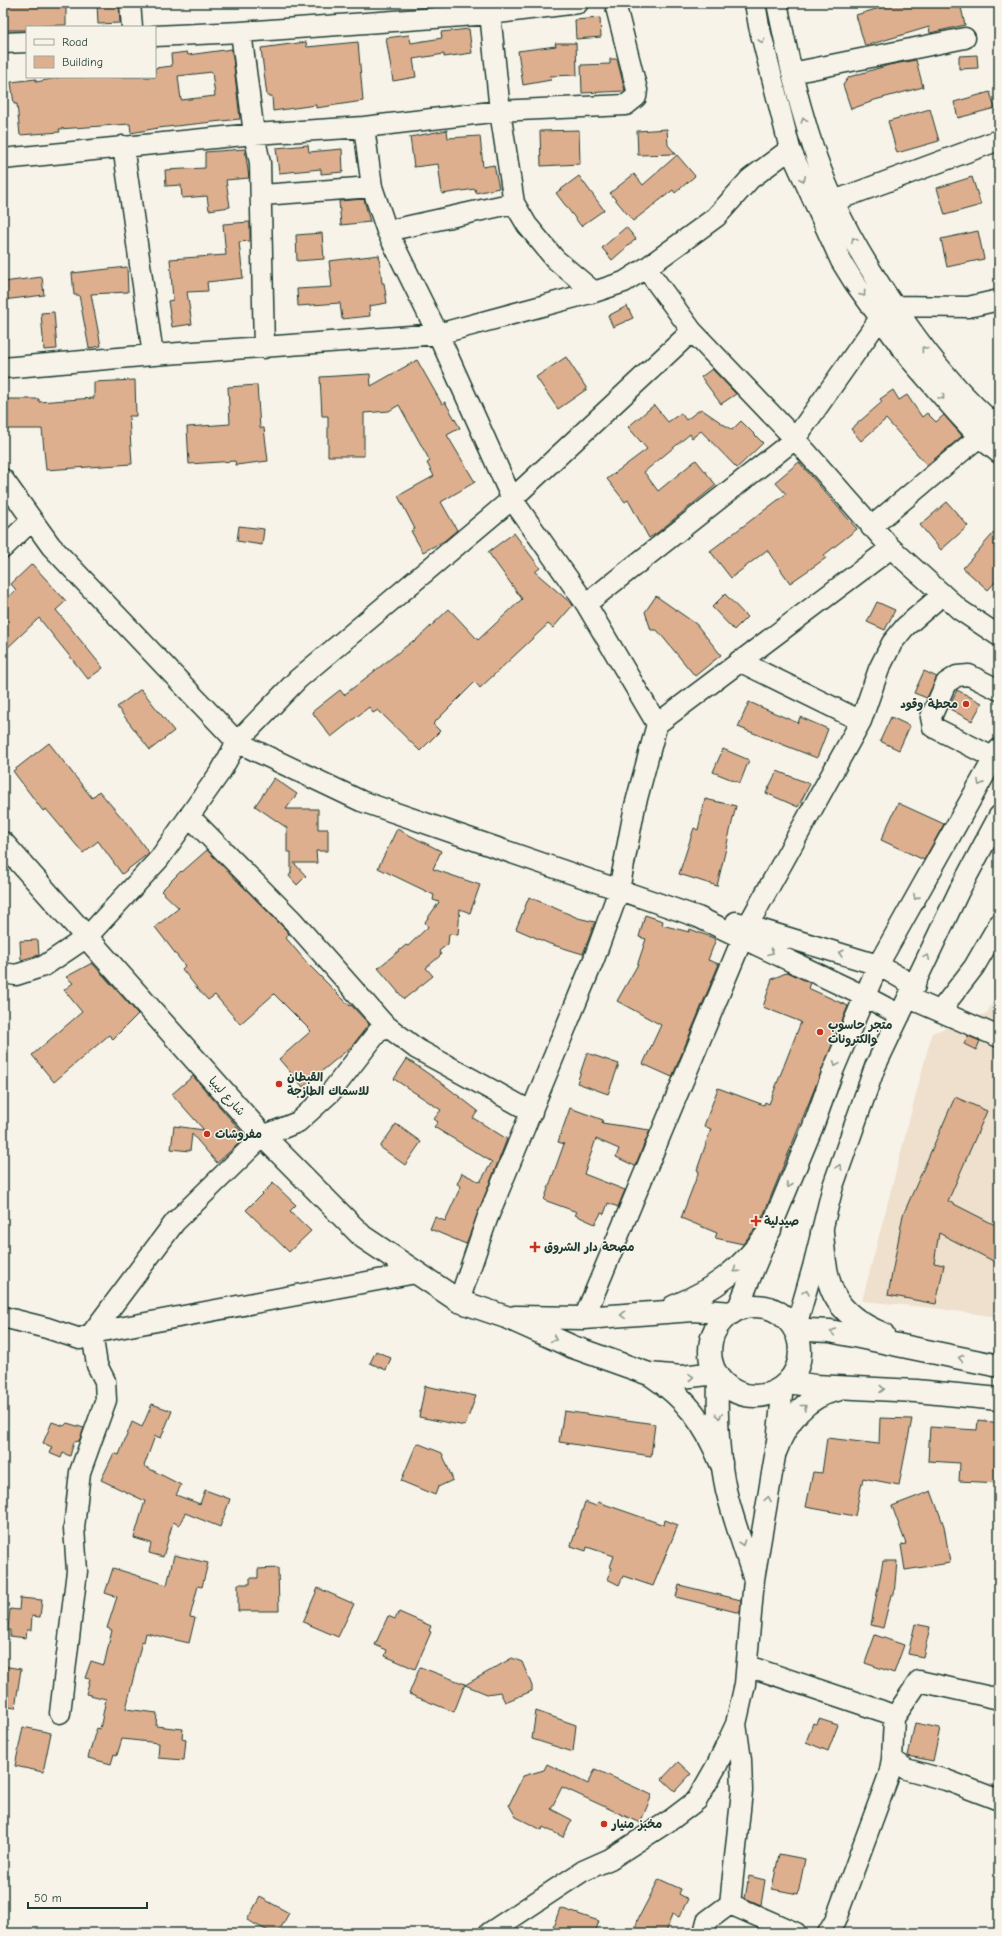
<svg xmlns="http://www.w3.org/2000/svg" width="1002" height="1936" font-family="'Comic Neue','Playpen Sans Arabic',sans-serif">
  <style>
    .built { fill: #efdfcd }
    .building { fill: #ddaf8e; stroke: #1f3d34; fill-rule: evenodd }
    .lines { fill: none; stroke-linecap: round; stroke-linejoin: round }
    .minor-casing { stroke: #1f3d34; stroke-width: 23 }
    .major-casing { stroke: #1f3d34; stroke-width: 25 }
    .minor { stroke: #f7f3e8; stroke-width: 20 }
    .major { stroke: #f7f3e8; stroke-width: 22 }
    .oneway { stroke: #8b988e }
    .poi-dot { fill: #c8321e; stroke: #f7f3e8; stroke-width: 1.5 }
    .labels { text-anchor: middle; stroke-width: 3; stroke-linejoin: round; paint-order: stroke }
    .poi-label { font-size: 12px; font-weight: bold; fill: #1f3d34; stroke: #f7f3e8; text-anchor: start }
    .street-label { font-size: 12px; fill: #1f3d34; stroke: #f7f3e8 }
  </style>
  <rect width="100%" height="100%" fill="#f7f3e8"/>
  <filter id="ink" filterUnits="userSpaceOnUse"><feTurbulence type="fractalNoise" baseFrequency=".025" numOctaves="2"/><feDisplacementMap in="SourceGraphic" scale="8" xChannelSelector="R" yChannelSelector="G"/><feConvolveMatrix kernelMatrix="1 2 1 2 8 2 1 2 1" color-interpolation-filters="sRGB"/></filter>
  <g filter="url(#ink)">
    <!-- built -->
    <path class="built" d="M999,990V1317L934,1308L862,1301L932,1033L987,1013Z"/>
    <!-- building -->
    <path class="building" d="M3,3H66V25L28,26L27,30H3Z
      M97,3H119L120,23L98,24Z
      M896,3H960L965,25L930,33L929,27L865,46L856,15Z
      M600,18L601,37L576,39L575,20Z
      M469,29L472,53L444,57V54L413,59L416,77L393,81L386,38L409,35L411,43L442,38L441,32Z
      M306,42L307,47L358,42L363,101L316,108V105L273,111L272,96H267L261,48Z
      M555,43H576L577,75L550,76L551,80L523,85L518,51L556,46Z
      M232,49L240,119L158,128L131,133L130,124L59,129L60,132L20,135L17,104H14L11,82L36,79V82L62,77H155V68L172,66L171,54L187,52L188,55ZM212,72L215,96L181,100L178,76Z
      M977,55L978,68L959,69V56Z
      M610,59H617L625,91L582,93L581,65L610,64Z
      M916,60L923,87L871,101V102L851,109L843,85L849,77L889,65Z
      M990,92L995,108L958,118L954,102Z
      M930,109L939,141L897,153L888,121Z
      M667,129L668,145L676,154L638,155L637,131Z
      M447,130L448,138L480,136L483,167L494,165L499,188L476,193L475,189L442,194L438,164L414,167L410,137Z
      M579,130L580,164L541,166L540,131Z
      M308,145L309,152L342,149L343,172L321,174V169L279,173L276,148Z
      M245,149L249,178L226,180L230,207L209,210L207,196L182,198L181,185L166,186L165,170L205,168V152Z
      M677,155L695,176L675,193L673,190L633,221L610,193L634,174L643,185Z
      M579,176L604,210L581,226L556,193Z
      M972,177L981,205L945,215L937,188Z
      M364,199L370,222L341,225L339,201Z
      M250,222V241L239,242L243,278L207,282L208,291L187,292L192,324L172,327L168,301L173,300L170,259L226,255L223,224Z
      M626,227L636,239L612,260L602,248Z
      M978,231L984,259L947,267L941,239Z
      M322,233L324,259L297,261L296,235Z
      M379,255L382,283H384L387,303L369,306L370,316L342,319L340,303L298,306L297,289L332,287L329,261Z
      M127,267L128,292L91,294L101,346L89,348L79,295H74L72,273Z
      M42,277L44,295L3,300V282Z
      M627,306L633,318L613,327L608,316Z
      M54,312L57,349L44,350L41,313Z
      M566,357L587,389L558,409L536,377Z
      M417,360L442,404L445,402L460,428L447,435L475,482L441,502L457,530L444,541L423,552L411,531L415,529L398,496L434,476L427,463L430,461L399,405L389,411L364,413V456H328V416H322L320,377L370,374L371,386Z
      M712,369L736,394L721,404L701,377Z
      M135,380L136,416H129L132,464L46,470L42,429H5V399H39V402L94,398V382Z
      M257,385L260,428H264L268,461L236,465L235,461L189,464L187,427L230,424L228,387Z
      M893,390L899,400L907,395L922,417L927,413L936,422L944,415L962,436L927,465L886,419L861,441L851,429L882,402L880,399Z
      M654,405L668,422L681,413L686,420L701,409L732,430L741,421L763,443L737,468L701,431L692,438L690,434L644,472L658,491L696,460L716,485L657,533L649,538L628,500L625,502L607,479L647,449L628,427Z
      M799,462L857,529L824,555L826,558L790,583L767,550L731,578L710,551L786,494L775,482Z
      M947,502L968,526L941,550L920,525Z
      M239,526L264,529L262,545L237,541Z
      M999,527V578L988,590L963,568Z
      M514,533L540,568L535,572L573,605L553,628L548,624L480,688L475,682L433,724L440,731L420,751L378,710L373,713L369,707L331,737L312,712L340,690L344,695L413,641L414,642L449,609L478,640L522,599L488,552Z
      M32,564L66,601L56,610L103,668L88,679L39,618L3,652V602L16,590L11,584Z
      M725,594L747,617L734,630L712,607Z
      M656,596L696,624L721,655L695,676L657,630H651L645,612Z
      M877,602L895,610L885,630L867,622Z
      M924,671L937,677L927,698L914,693Z
      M141,689L174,731L150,750L117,707Z
      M957,690L982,703L972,721L948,708Z
      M749,702L798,723L800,717L828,729L817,758L738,727Z
      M891,717L910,726L899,750L880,741Z
      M49,743L92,798L99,791L129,826L149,853L122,874L98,841L83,853L46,809L43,811L13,771Z
      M723,749L749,760L740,783L713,772Z
      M777,771L810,784L798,807L766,793Z
      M274,778L297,794L286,809H318V829H328V851H316L317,863H294L306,876L297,885L289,876L291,873V852H287V828L255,806Z
      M705,799L736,806L717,886L679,874L694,828L698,830Z
      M898,803L944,824L924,860L881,840Z
      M397,829L441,851L433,869L480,885L470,913L460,909L458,935L449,934L448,944L439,951L441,955L426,968L433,976L404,999L378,968L406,945L408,946L428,927L425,922L439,902L433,900L434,895L378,868Z
      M207,850L285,929L289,934L286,938L308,964L350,1006L351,1005L369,1024L352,1046L303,1087L279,1059L311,1031L274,994L240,1024L215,995L208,1000L197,988L182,969L185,966L155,927L179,908L161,891L181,871L182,872Z
      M529,897L578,918L595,922L583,954L550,944L516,929Z
      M645,915L663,921L662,925L689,932L690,929L716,939L708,960L719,964L672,1077L643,1064L661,1025L617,1001L637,966L646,939L639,937Z
      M38,940L39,955L21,960L20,941Z
      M92,963L138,1014L113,1039L109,1035L54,1082L32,1055L82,1012L64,990L73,983L66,977Z
      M788,972L810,983L808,988L848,1006L761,1221L743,1244L715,1238L717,1233L681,1218L699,1171L697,1170L711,1129L704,1126L718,1088L764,1105L765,1102L769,1104L801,1022L763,1007L772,979Z
      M968,1036L980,1041L976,1050L964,1044Z
      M587,1053L619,1064L608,1094L577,1083Z
      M407,1059L443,1084L478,1111L473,1118L507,1139L466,1244L430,1229L435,1217L445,1221L461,1186L457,1184L462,1173L480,1182L492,1162L434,1127L438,1122L434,1119L441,1110L394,1079Z
      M193,1076L246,1137L217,1163L192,1134L190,1151L171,1149L174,1126L204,1130L172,1094Z
      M955,1097L987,1111L948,1201L999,1227V1264L939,1233L934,1263L944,1265L936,1304L888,1295L903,1215Z
      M570,1108L603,1120L602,1123L650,1130L635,1166L616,1157L619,1149L596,1139L584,1174L625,1190L618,1207L608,1203L604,1214L601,1213L595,1224L575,1215L577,1212L544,1200L564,1144L558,1142Z
      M396,1124L421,1142L405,1165L380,1147Z
      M273,1183L296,1205L290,1211L311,1231L289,1252L246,1210Z
      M376,1351L391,1358L386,1370L370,1363Z
      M425,1386L476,1396L465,1426L419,1417Z
      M152,1404L172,1411L161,1438L155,1436L144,1466L181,1485L176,1495L200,1504L205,1490L230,1499L220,1527L185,1513L179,1525L173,1522L163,1557L149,1553L151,1543L134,1538L145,1501L101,1480L114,1453L119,1455L132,1422L142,1427Z
      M564,1411L655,1424L651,1456L559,1442Z
      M880,1418L912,1419L899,1485L863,1478L855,1516L806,1507L813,1472L822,1473L827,1438L879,1444Z
      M978,1420L999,1423V1483L959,1481L960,1463L928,1461L930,1427L977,1430Z
      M52,1422L64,1426L67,1423L84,1428L79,1441L74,1442L70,1456L63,1453L61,1458L49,1453L52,1447L43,1443Z
      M417,1443L442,1453L453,1480L438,1487L435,1495L401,1481Z
      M931,1491L944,1526L950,1563L905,1570L901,1545L906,1544L892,1506Z
      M585,1502L596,1506L598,1502L664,1525L665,1520L678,1525L653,1586L623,1576L619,1585L607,1579L612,1568L610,1567L614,1556L587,1547L586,1551L571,1546Z
      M174,1555L208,1563L202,1587L198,1586L190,1617L195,1618L189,1643L146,1633L144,1642L142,1641L126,1709L157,1713L156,1726L183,1729L182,1738L186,1739L184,1760L158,1758L159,1743L122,1739L117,1755L114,1754L111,1764L88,1758L95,1733L97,1728L100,1729L106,1699L86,1694L90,1679L85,1678L91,1661L104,1665L112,1630L107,1628L117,1597L105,1593L113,1568L167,1585Z
      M883,1561H897L894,1595H891L883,1628L871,1625Z
      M278,1568L279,1611H238V1584H250V1578H258V1569Z
      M679,1585L741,1600L740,1613L676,1597Z
      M318,1588L354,1604L338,1637L303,1622Z
      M20,1598L42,1600L40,1617L32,1616L31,1630H27L26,1638L10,1636V1630H8L10,1609L19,1610Z
      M399,1612L431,1626L429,1631L431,1632L415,1669L385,1656L387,1650L375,1645L388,1616L395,1619Z
      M915,1624L930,1627L923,1657L908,1654Z
      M875,1635L904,1645L894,1673L865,1663Z
      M512,1658L522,1662L532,1686V1691L505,1702L500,1692L487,1694L465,1685Z
      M3,1666L21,1669L15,1708L3,1706Z
      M420,1667L465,1684L454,1712L409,1694Z
      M536,1711L576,1725L573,1752L532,1739Z
      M819,1719L838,1725L828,1751L806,1742L813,1723L817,1724Z
      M915,1723L940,1728L933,1761L908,1756Z
      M23,1727L51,1733L43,1772L15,1766Z
      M678,1762L691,1774L675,1791L662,1779Z
      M547,1764L588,1784L595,1769L652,1795L640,1823L562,1787L551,1809L572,1820L563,1837L543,1827L542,1830L516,1817L509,1805L523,1776L544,1770Z
      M779,1854L805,1859L798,1894L772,1889Z
      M749,1876L765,1880L761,1905L745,1898Z
      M659,1879L681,1889L679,1894L688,1899L679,1917L672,1914L666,1933H634L638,1919Z
      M260,1897L289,1913L278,1933H272L247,1920Z
      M560,1908L599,1921L595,1933H551Z"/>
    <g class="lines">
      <!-- minor casing -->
      <g class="minor-casing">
        <path id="minor" d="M130,3L132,27
          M755,3L759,26L790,149L841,261L854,282L909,358L956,412L979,437L999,453
          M777,3C791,72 806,141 836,206C854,246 878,283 904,320C931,359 962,397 999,428
          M241,32L254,134L260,163L264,348
          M155,36L241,32L490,14L578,3
          M3,43L27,42
          M792,73L965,38
          M364,127L500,111L626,105L636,97L637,90L615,3
          M123,146L153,355
          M3,159L254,134L364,127L372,187L387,231L438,334L512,499L586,604L657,724
          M262,195L372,187
          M834,201L999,140
          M514,203L527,225L555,259L594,292
          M387,231L514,203L500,111L489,3
          M646,268L692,331L795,439L891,548L960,610L999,636
          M894,306L968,307L999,300
          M3,368L153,355L438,334L594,292L624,282L646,268L697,231L716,217L750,179L790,149
          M3,479L51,546L237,742L361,801L698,917L866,997L900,1015
          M871,527L979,437
          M3,548L32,520
          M586,604L795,439L880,318
          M739,661L861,721
          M994,758L933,727L931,717L946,683L957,676L969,675L999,690
          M189,816L293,921L384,1024L417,1049L532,1112
          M736,922L878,965L915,986
          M3,973L16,975L44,966L87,937L159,859L221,771L237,742L298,679L512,499L692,331
          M909,998L999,1037
          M940,1011L974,967L999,924
          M459,1301L487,1219L594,959L619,890L635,806L657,724L891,548
          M737,1310L814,1124L833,1071L878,965L999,749
          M3,1317L47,1328L80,1339L92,1333L175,1222L263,1136L298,1122L331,1092L384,1024
          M584,1318L748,925L861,721L879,669L892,643L905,627L942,595
          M795,1330L813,1267L833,1186L875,1067L959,891L999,816
          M718,1377C717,1414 718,1453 726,1490C733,1519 744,1548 753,1577
          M748,1666L882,1711L890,1714L894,1718L892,1759L889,1775L835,1921L828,1933
          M60,1713L77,1571L74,1528L80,1472L106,1400L105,1381L97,1365L92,1333L416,1273
          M894,1718L919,1681L999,1699
          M892,1759L906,1769L946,1780L999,1800
          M730,1904L796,1933
          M489,1933L583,1871L610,1859L672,1819L697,1800L717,1765L736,1724L745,1684L754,1579L776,1450L783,1386
          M704,1933L707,1921L730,1904L742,1791L741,1760L736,1724"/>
      </g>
      <!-- major casing -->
      <g class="major-casing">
        <path id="major" d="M3,843L263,1136L363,1237L459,1301L506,1317L573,1347L649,1374L682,1377L716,1373
          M822,1232C826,1285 830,1312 883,1334
          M710 1351a45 45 0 1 1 90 0a45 45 0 1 1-90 0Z
          M673,1307C716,1289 743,1268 770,1230
          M515,1317L584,1318L693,1310L732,1313
          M797,1334L808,1330L830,1331L999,1366
          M650,1374C686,1398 705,1423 721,1463
          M788,1382L815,1386L916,1391L999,1399
          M776,1450C786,1422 806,1396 837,1390"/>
      </g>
      <!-- minor -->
      <use href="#minor" class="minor"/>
      <!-- major -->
      <use href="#major" class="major"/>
    </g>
    <!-- one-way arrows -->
    <defs><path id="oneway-chevron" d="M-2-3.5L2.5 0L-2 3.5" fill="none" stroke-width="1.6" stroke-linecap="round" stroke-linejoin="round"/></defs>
    <g class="oneway">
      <use href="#oneway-chevron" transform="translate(762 41) rotate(76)"/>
      <use href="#oneway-chevron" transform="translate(804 120) rotate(-107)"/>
      <use href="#oneway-chevron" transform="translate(803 179) rotate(65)"/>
      <use href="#oneway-chevron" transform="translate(854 240) rotate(-118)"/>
      <use href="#oneway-chevron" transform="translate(863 294) rotate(54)"/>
      <use href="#oneway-chevron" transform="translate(924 349) rotate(-126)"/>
      <use href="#oneway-chevron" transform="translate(942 397) rotate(49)"/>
      <use href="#oneway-chevron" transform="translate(980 783) rotate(119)"/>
      <use href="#oneway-chevron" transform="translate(916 897) rotate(119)"/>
      <use href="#oneway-chevron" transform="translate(771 952) rotate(25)"/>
      <use href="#oneway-chevron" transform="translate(841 953) rotate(-163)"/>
      <use href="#oneway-chevron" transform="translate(927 957) rotate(-66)"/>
      <use href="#oneway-chevron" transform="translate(836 1064) rotate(114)"/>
      <use href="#oneway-chevron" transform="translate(839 1167) rotate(-72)"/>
      <use href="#oneway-chevron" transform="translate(789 1185) rotate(112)"/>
      <use href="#oneway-chevron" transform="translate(736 1270) rotate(139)"/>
      <use href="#oneway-chevron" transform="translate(806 1292) rotate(-74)"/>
      <use href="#oneway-chevron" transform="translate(623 1315) rotate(177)"/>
      <use href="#oneway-chevron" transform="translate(833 1332) rotate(-170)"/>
      <use href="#oneway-chevron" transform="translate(554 1339) rotate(24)"/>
      <use href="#oneway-chevron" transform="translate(961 1358) rotate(-168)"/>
      <use href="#oneway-chevron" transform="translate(691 1377) rotate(-4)"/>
      <use href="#oneway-chevron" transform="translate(882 1389) rotate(3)"/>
      <use href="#oneway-chevron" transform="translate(804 1407) rotate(-39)"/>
      <use href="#oneway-chevron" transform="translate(719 1416) rotate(87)"/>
      <use href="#oneway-chevron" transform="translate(768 1499) rotate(-81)"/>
      <use href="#oneway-chevron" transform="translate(742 1543) rotate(72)"/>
    </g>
  </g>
  <!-- markers -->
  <g class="poi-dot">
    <circle cx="966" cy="704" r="4"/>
    <circle cx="820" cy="1032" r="4"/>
    <circle cx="279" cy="1084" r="4"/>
    <circle cx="207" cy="1134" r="4"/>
    <path d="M754 1215h4v4h4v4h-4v4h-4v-4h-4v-4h4z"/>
    <path d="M533 1241h4v4h4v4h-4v4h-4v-4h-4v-4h4z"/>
    <circle cx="604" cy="1824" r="4"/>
  </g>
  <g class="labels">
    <!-- poi labels -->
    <g class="poi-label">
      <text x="958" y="708" text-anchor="end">محطة وقود</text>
      <text x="828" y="1029">متجر حاسوب<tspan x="828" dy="14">والكترونات</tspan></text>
      <text x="287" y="1081">القبطان<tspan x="287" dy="14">للاسماك الطازجة</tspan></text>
      <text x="215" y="1138">مفروشات</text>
      <text x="764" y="1225">صيدلية</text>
      <text x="544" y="1251">مصحة دار الشروق</text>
      <text x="612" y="1828">مخبز منيار</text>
    </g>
    <!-- street labels -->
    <g class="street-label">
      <text transform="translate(227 1096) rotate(48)" y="4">شارع ليبيا</text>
    </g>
  </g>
  <!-- margin -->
  <rect width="1002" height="1936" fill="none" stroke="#f7f3e8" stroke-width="16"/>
  <rect x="8" y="8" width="986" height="1920" fill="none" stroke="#1f3d34" stroke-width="1.5" filter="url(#ink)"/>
  <!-- legend -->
  <rect x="26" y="26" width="130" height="52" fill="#f7f3e8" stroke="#a1aaa0"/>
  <rect x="34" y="39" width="20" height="6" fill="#f7f3e8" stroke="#a1aaa0"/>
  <text x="62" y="46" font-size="12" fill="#1f3d34">Road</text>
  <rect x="34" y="56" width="20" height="12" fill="#ddaf8e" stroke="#a1aaa0"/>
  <text x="62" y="66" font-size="12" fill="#1f3d34">Building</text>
  <!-- scale -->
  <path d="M28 1902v6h119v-6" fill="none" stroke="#1f3d34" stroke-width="2"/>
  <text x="34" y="1902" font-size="12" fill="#1f3d34" stroke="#f7f3e8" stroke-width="3" paint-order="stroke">50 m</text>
</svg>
